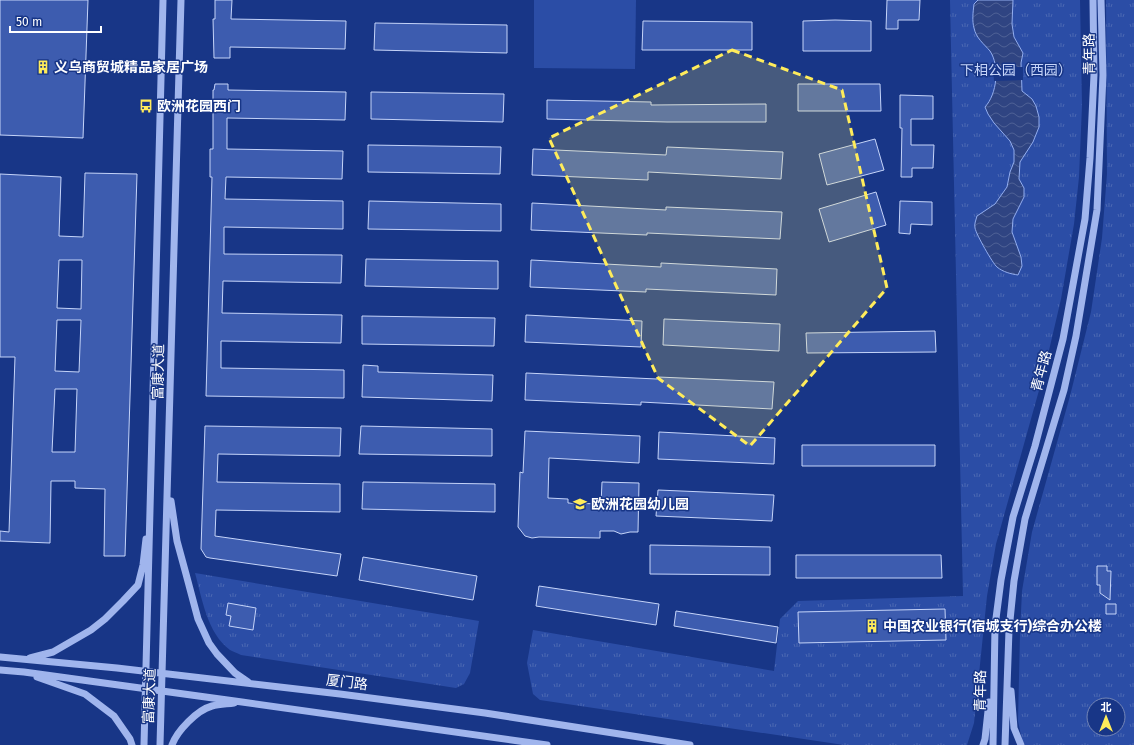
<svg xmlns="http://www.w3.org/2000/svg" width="1134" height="745" font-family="'Fira Sans','Noto Sans SC',sans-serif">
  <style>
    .park { fill: url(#park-tufts); fill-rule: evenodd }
    .garden { fill: #2b4da6 }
    .water { fill: url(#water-waves); stroke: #92adef }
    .pier { fill: #183687 }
    .building { fill: #3d5caf; stroke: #c5d4f9; fill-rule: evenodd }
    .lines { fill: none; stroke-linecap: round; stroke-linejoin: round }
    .minor { stroke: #a0b5ed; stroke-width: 7 }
    .marked { fill: #ffec5b; fill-opacity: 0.2; stroke: #ffec5b; stroke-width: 3; stroke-dasharray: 8 5; stroke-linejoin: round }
    .labels { text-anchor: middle; stroke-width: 3; stroke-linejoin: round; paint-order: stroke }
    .street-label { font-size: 14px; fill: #fff; stroke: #183687 }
    .poi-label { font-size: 14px; font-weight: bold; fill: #fff; stroke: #183687; text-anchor: start }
    .park-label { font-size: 14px; fill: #c5d4f9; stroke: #183687 }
  </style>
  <defs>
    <pattern id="park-tufts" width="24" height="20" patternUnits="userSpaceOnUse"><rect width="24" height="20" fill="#2b4da6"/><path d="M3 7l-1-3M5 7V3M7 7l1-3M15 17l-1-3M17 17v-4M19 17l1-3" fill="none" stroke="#4b68b3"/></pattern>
    <pattern id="water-waves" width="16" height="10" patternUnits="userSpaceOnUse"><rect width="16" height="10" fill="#2f4482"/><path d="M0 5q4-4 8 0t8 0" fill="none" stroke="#4e6095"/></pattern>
  </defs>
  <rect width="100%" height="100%" fill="#183687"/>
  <!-- park -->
  <path class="park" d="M950,0H1080L1082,105L1079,177L1074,224L1061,299L1043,376L996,544L987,596L974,723L967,745H844L540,700L533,694L527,663L533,630L774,671L780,619L798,601L963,596Z
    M1106,0H1134V745H1025L1022,740L1018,721L1020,634L1022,591L1032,532L1070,396L1091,312L1102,238L1107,174ZM1094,705H1118V729H1094Z
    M195,573L479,621L470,673L464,684L456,688L241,655C238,653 233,652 230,650C207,633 202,598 195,573Z"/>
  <!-- garden -->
  <path class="garden" d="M534,0H636L635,69L534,68Z"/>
  <!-- water -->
  <path class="water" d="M978,0H1013L1012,24L1014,37L1023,53L1021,63L1022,91L1032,99L1036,106L1039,117V127L1033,142L1020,162L1019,179L1024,188V197L1013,219L1012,232L1021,257L1022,266L1018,275C1011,274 1003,272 997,267C993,264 976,234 975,228C974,224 976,220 977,216L995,204L1007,187L1010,172L1014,162V150L1010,141L994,123L988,114L985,107C997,94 1000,66 990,51C984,44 976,38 974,28C972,21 973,12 974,4Z"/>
  <!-- pier -->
  <path class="pier" d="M993,67H1023V80L994,81Z"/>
  <!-- building -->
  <path class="building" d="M0,0H88L83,138L0,135Z
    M215,0H232L231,19L346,21L345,49L230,47V58H214L213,19H215Z
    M887,0H920L919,20H898V29H886Z
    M835,20L871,21V51H803V21Z
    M643,21L752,22V50H642Z
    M375,23L507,25V53L374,50Z
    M215,84H228V90L346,92L345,120L227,118V149L343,151L342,179L226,177L225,199L343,201V229L224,227V254L342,255L341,283L223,281L222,313L342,315L341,343L221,341V368L344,370V398L206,396L212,177H210V149H213V90H214Z
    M798,84H880L881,111H798Z
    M371,92L504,94L503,122L371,119Z
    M900,95L933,96V119H911V145H934L933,168H912V177H901L902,128H900Z
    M547,100L651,102V105L766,104V122H667L547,119Z
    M875,139L884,170L827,185L819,154Z
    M368,145L501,147L500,174L368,172Z
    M667,147L783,152L781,179L648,172V180L532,175L533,149L666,155Z
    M85,173L137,174L125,556H104L105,489L75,488V481H51L50,543L0,541V531L9,532L15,357H0V174L61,177L59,236L83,237ZM59,260H82L81,309L57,308ZM57,320H81L79,372L55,371ZM55,389H77L75,452H52Z
    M876,192L886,225L829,242L819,209Z
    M369,201L501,204V231L368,229Z
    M900,201L932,202V225L911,224L910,234L899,233Z
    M532,203L666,210V207L782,212L780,239L647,233V235L531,230Z
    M366,259L498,261V289L365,286Z
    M531,260L661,267V263L777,269L776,295L646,289V292L530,287Z
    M526,315L642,321L641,347L525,342Z
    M362,316L495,318L494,346L362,344Z
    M664,319L780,324L779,351L663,345Z
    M935,331L936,352L807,353L806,333Z
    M363,365L378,366V372L493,375L492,401L362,397Z
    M526,373L657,379L658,377L774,382L772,409L641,402V405L525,400Z
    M205,426L341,428L340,456L218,454L217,482L340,484V512L216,510L215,536L341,554L337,576L210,558L206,557L201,549Z
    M361,426L492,429V456L359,454Z
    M525,431L640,436L639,463L549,458L548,498L568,499V503L601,504L602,482L639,483L638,532H630L621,534L614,531H600V538L539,537L532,538L525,536L518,527L520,472L523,473Z
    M659,432L775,438L774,464L658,459Z
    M802,445H935V466H802Z
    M363,482L495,484V512L362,509Z
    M658,490L774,495L772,521L656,516Z
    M650,545L770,547V575L650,574Z
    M796,555H941L942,578H796Z
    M363,557L477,576L473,600L359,580Z
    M1097,566H1107V571H1111L1110,600L1100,593V585H1097Z
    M539,586L659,604L656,625L536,606Z
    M228,603L256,608L253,630L229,626L231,616L226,615Z
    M1106,604H1116V614H1106Z
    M945,609L946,640L799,643L798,612Z
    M676,611L778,627L776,643L674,626Z"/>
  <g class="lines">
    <!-- minor -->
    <path class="minor" d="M171,501L177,541L186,574L198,619L209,643L217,654L235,673L248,682
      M0,657L117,668L340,694L485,713L690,745
      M30,658L53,652L91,630L105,619L123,601L138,585L143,565L146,539
      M0,670L24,672L242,702L547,745
      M37,677L85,694L114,716L130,739L132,745
      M1011,691L1014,728L1021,745
      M144,745L163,0
      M160,745L181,0
      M172,745C177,731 197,710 212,706C219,704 227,704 234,703
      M983,745L985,739L989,702
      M993,745L995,626L1001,580L1013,517L1035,446L1063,339L1085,219L1090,158L1094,75L1093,0
      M1005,745L1009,630L1014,581L1025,519L1064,390L1076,336L1097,210L1103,75L1101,0"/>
  </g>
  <!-- marked area -->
  <path class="marked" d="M732,50L842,90L887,288L750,446L658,378L549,138Z"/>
  <!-- icons -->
  <defs>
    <g id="building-bare" transform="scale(1.08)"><path d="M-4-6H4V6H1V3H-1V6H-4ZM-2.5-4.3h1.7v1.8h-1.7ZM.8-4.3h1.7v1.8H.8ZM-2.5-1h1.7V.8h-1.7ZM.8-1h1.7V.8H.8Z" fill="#ffec5b" stroke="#183687" stroke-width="2.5" paint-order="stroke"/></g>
    <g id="bus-bare" transform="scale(1.08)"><path d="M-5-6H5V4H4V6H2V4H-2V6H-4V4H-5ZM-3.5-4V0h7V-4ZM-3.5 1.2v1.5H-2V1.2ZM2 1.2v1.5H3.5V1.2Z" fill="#ffec5b" stroke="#183687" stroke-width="2.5" paint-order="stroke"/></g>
    <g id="school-bare" transform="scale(1.08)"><path d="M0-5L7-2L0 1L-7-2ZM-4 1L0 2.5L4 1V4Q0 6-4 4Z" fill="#ffec5b" stroke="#183687" stroke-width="2.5" paint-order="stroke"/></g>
  </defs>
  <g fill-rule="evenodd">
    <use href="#building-bare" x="43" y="67"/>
    <use href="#bus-bare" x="146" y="106"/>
    <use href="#school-bare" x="580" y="504"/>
    <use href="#building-bare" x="872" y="626"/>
  </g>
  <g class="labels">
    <!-- street labels -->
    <g class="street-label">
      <text transform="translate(1089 54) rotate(-91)" y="5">青年路</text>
      <text transform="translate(1041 371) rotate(-75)" y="5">青年路</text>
      <text transform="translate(158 372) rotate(-89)" y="5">富康大道</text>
      <text transform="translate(347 682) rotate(7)" y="5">厦门路</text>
      <text transform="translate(980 691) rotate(-89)" y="5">青年路</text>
      <text transform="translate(149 696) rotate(-88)" y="5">富康大道</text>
    </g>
    <!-- poi labels -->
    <g class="poi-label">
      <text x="54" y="72">义乌商贸城精品家居广场</text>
      <text x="157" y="111">欧洲花园西门</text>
      <text x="591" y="509">欧洲花园幼儿园</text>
      <text x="883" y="631">中国农业银行(宿城支行)综合办公楼</text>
    </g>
    <!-- park labels -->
    <g class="park-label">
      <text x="1016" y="75">下相公园（西园）</text>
    </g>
  </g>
  <!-- north arrow -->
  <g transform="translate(1106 717)"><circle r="19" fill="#183687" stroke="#7486b7"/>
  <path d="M0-3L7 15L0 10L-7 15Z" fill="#ffec5b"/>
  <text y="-6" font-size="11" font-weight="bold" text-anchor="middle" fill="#ffffff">北</text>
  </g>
  <!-- scale -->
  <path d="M10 26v6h91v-6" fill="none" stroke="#ffffff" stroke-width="2"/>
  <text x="16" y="26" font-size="12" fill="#ffffff" stroke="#183687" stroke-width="3" paint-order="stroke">50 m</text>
</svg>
